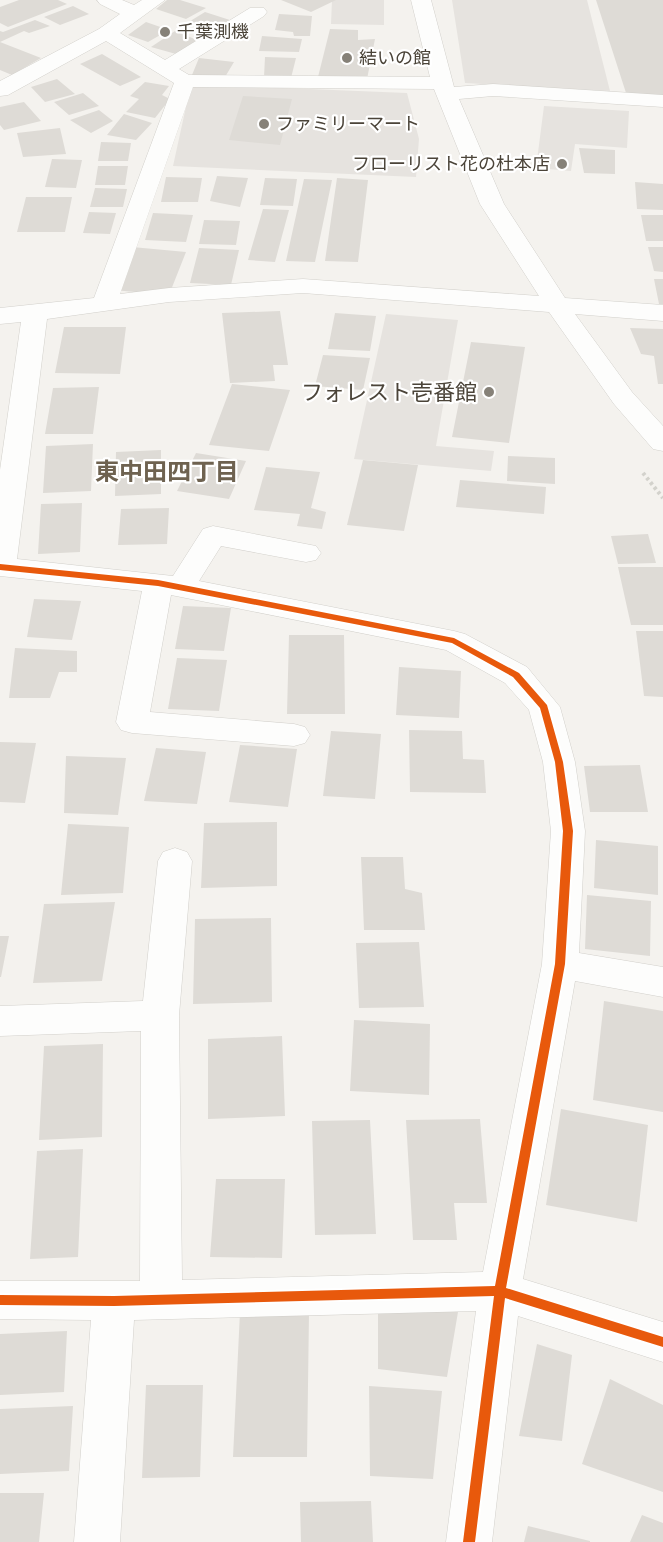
<svg xmlns="http://www.w3.org/2000/svg" width="663" height="1542" font-family="Karla,'Noto Sans JP',sans-serif">
  <style>
    .parking { fill: #e6e3df }
    .building { fill: #dedbd6 }
    .lines { fill: none; stroke-linecap: round; stroke-linejoin: round }
    .minor-casing { stroke: #d2d0cb; stroke-width: 1 }
    .path { stroke: #d3d2cc; stroke-width: 4; stroke-dasharray: 3 3; stroke-linecap: butt }
    .minor { fill: #fdfdfc; fill-rule: evenodd }
    .cycleway-casing { stroke: #fff; stroke-width: 4 }
    .cycleway { fill: #e8590c; fill-rule: evenodd }
    .poi-dot { fill: #868178; stroke: #fff; stroke-width: 2 }
    .labels { text-anchor: middle; stroke-width: 4.5; stroke-linejoin: round; paint-order: stroke }
    .far-poi-label { font-size: 18px; fill: #4b4439; stroke: #fff; text-anchor: start }
    .poi-label { font-size: 22px; fill: #4b4439; stroke: #fff; text-anchor: end }
    .neighbourhood-label { font-size: 24px; font-weight: bold; fill: #6e6250; stroke: #fff }
  </style>
  <rect width="100%" height="100%" fill="#f4f2ee"/>
  <!-- parking -->
  <path class="parking" d="M332,0H384V25L331,24Z
    M452,0H587L610,91L465,83Z
    M191,84L407,93L419,139L416,177L173,166Z
    M544,106L629,111L627,148L575,144L571,171L536,168Z
    M386,314L458,320L436,446L494,451L491,471L354,459Z"/>
  <!-- building -->
  <path class="building" d="M19,0H58L67,4L8,27L0,23V7Z
    M167,0H180L206,8L186,19L156,9Z
    M281,0H336L311,12Z
    M596,0H663V98L627,96Z
    M73,6L89,14L60,25L44,17Z
    M205,12L233,21L213,33L187,23Z
    M279,14L312,16L310,36H294L293,32L275,30Z
    M35,20L50,26L29,33L24,31L0,42L41,58L12,75L0,70V31L3,32Z
    M146,22L169,30L148,42L128,35Z
    M330,29L358,30V40L375,39L367,79L318,77Z
    M175,31L197,40L176,54L151,47Z
    M262,36L302,39L299,52L259,51Z
    M102,54L141,77L120,86L80,64Z
    M265,57L296,58L291,78L264,77Z
    M199,58L234,62L225,77L192,75Z
    M57,79L75,94L45,102L31,87Z
    M145,82L169,86L162,95L170,99L155,118L126,112L139,99L130,96Z
    M83,93L99,106L69,115L54,102Z
    M243,96L292,99L280,145L229,140Z
    M24,102L41,121L4,130L0,125V107Z
    M99,110L113,121L91,133L70,120Z
    M124,114L152,123L136,140L107,135Z
    M60,128L66,154L23,157L17,133Z
    M101,142L131,143L128,161H98Z
    M579,148L615,150V174L584,173Z
    M52,159L82,160L76,188L45,187Z
    M98,166H128L125,185H95Z
    M217,176L248,178L240,207L210,201Z
    M166,177L202,178L198,202H161Z
    M265,178L297,179L293,206L260,205Z
    M337,178L368,180L358,262L325,261Z
    M304,179L332,180L315,262L286,261Z
    M635,182L663,184V210L637,209Z
    M95,188L127,189L123,207H90Z
    M26,197H72L65,232H17Z
    M263,209L289,210L275,262L248,260Z
    M89,212L116,213L110,234L83,233Z
    M153,213L193,215L186,242L145,240Z
    M641,215H663V241H646Z
    M204,220L240,221L236,245L199,244Z
    M132,247L186,252L169,295L113,290Z
    M648,247H663V272L654,271Z
    M199,248L239,250L231,285L190,283Z
    M654,279H663V304H659Z
    M280,311L288,365H273L275,381L230,383L222,313Z
    M335,313L376,316L370,351L328,349Z
    M64,327H126L120,374L55,373Z
    M630,328L663,329V384H658L654,356L641,354Z
    M471,342L525,347L509,443L452,437Z
    M323,355L370,358L363,390L315,386Z
    M232,384L290,390L269,451L209,445Z
    M99,387L93,434H45L53,388Z
    M93,444L91,491L43,493L46,446Z
    M161,450V494L115,496L116,452Z
    M196,453L246,461L229,499L177,491Z
    M508,456L555,458V484L507,481Z
    M363,460L418,465L404,531L347,525Z
    M266,467L320,472L311,508L326,512L322,529L297,526L300,514L254,510Z
    M460,480L546,487L544,514L456,507Z
    M82,503L80,552L38,554L41,504Z
    M169,508L167,544L118,545L121,509Z
    M648,534L656,563L618,564L611,536Z
    M618,567H663V625H631Z
    M34,599L81,601L72,640L27,637Z
    M183,606L231,608L224,651L175,649Z
    M636,631H663V697L644,696Z
    M289,635H344L345,714H287Z
    M15,648L77,651V672H59L50,698H9Z
    M177,658L227,660L219,711L168,709Z
    M399,667L461,671L459,718L396,715Z
    M409,730L462,731L463,759L484,760L486,793L410,792Z
    M331,731L381,734L375,799L323,796Z
    M0,742L36,743L25,803L0,802Z
    M240,745L297,749L288,807L229,802Z
    M156,748L206,752L197,804L144,801Z
    M66,756L126,758L118,815L64,813Z
    M640,765L648,812H590L584,766Z
    M277,822V886L201,888L204,823Z
    M68,824L129,827L123,893L61,895Z
    M596,840L658,846V895L594,888Z
    M361,857H403L405,889L422,893L425,930H364Z
    M587,895L651,901L650,956L585,949Z
    M115,902L102,981L33,983L44,904Z
    M271,918L272,1002L193,1004L195,919Z
    M0,936H9L1,977H0Z
    M419,942L424,1007L359,1008L356,943Z
    M604,1001L663,1011V1112L593,1100Z
    M354,1020L430,1024L429,1095L350,1091Z
    M282,1036L285,1116L208,1119V1039Z
    M103,1044L102,1137L39,1140L44,1046Z
    M561,1109L648,1125L637,1222L546,1205Z
    M480,1119L487,1203H454L457,1240H413L406,1120Z
    M370,1120L376,1234L315,1235L312,1121Z
    M83,1149L78,1257L30,1259L37,1151Z
    M216,1179H285L282,1258L210,1257Z
    M378,1310L458,1312L447,1377L378,1369Z
    M240,1312L309,1313L307,1457H233Z
    M67,1331L64,1392L0,1395V1334Z
    M537,1344L572,1355L562,1441L519,1436Z
    M610,1379L663,1405V1492L582,1464Z
    M146,1385H203L200,1477L142,1478Z
    M369,1386L442,1391L433,1479L370,1476Z
    M73,1406L69,1471L0,1474V1409Z
    M0,1493H44L39,1542H0Z
    M371,1501L373,1542H301L300,1502Z
    M642,1515L663,1523V1542H630Z
    M528,1526L590,1541V1542H524Z"/>
  <g class="lines">
    <!-- minor casing -->
    <g class="minor-casing">
      <path id="minor" d="M97,0H122L134,5L142,0H165L120,33L165,60L250,8H264L267,12L264,16L179,69L189,75L430,77L411,0H431L454,87L493,84L663,95V107L493,96L459,99L504,204L565,298L663,305V321L575,314L632,392L663,426V451L653,449L614,404L549,312L303,293L169,302L47,319L17,559L173,576L203,529L213,526L316,546L321,553L316,560L306,562L221,546L199,581L454,631L465,634L527,667L560,707L575,762L585,831L579,953L663,967V997L575,981L523,1279L663,1322V1362L518,1316L492,1542H446L476,1311L134,1320L120,1542H74L91,1320L0,1319V1281H140L141,1031L0,1036V1006L143,1001L158,861L163,852L175,848L187,852L192,861L179,1015L182,1280L483,1272L542,964L551,831L543,762L529,710L505,683L446,650L171,595L150,712L294,724L305,727L310,735L305,743L294,746L132,733L121,730L116,722L142,591L0,576V470L21,322L0,324V308L94,298L174,83L106,41L8,95L0,96V81L99,29L120,14L100,4ZM193,87L434,89L480,204L539,296L303,279L169,288L120,294Z"/>
    </g>
    <!-- path -->
    <path class="path" d="M643,473L663,498"/>
    <!-- minor -->
    <use href="#minor" class="minor"/>
    <!-- cycleway casing -->
    <g class="cycleway-casing">
      <path id="cycleway" d="M0,564L158,580L454,638L519,673L547,705L563,762L573,831L565,964L506,1288L663,1337V1347L505,1298L475,1542H463L494,1296L114,1306L0,1305V1295L114,1296L495,1286L555,964L563,831L555,762L540,708L513,677L452,643L158,586L0,570Z"/>
    </g>
    <!-- cycleway -->
    <use href="#cycleway" class="cycleway"/>
  </g>
  <!-- markers -->
  <g class="poi-dot">
    <circle cx="165" cy="32" r="6"/>
    <circle cx="347" cy="58" r="6"/>
    <circle cx="264" cy="124" r="6"/>
    <circle cx="562" cy="164" r="6"/>
    <circle cx="489" cy="392" r="6"/>
  </g>
  <g class="labels">
    <!-- far-poi labels -->
    <g class="far-poi-label">
      <text x="177" y="38">千葉測機</text>
      <text x="359" y="64">結いの館</text>
      <text x="276" y="130">ファミリーマート</text>
      <text x="550" y="170" text-anchor="end">フローリスト花の杜本店</text>
    </g>
    <!-- poi labels -->
    <g class="poi-label">
      <text x="477" y="400">フォレスト壱番館</text>
    </g>
    <!-- neighbourhood labels -->
    <g class="neighbourhood-label">
      <text x="167" y="480">東中田四丁目</text>
    </g>
  </g>
</svg>
